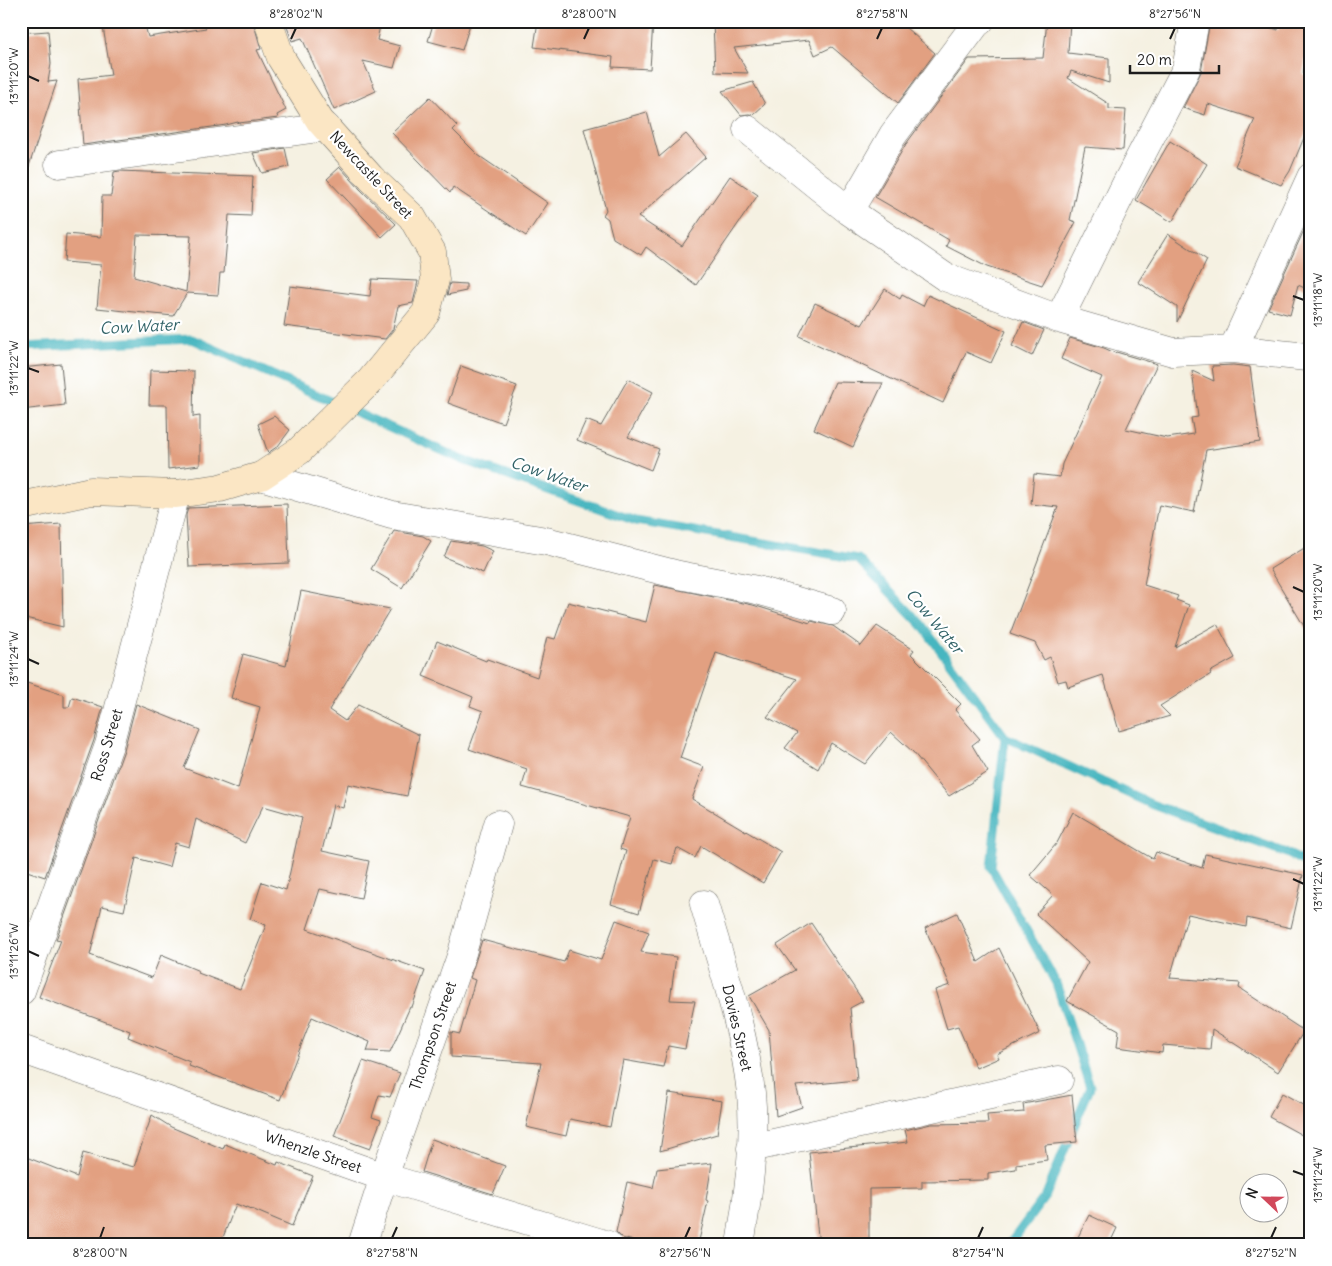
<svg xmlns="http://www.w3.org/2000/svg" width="1332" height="1266" font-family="Delius,sans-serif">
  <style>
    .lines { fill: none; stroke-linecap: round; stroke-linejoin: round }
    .stream { stroke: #47b6c0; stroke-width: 9 }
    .building { fill: #e2a081; fill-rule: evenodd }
    .street-casing { stroke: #686761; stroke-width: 29 }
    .secondary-casing { stroke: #686761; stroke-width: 29 }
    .street { stroke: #fff; stroke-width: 28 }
    .secondary { stroke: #fbe6c4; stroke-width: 28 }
    .ticks { fill: none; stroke: #1c1c1c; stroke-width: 2 }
    .labels { text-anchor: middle; stroke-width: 4.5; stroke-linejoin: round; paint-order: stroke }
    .street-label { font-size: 15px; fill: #1c1c1c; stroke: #fff }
    .water-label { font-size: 16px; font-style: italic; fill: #2f6166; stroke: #fff }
    .neatline { fill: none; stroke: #1c1c1c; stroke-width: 2 }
    .ticks-label { font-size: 12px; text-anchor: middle; fill: #1c1c1c }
  </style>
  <rect width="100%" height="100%" fill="#fff"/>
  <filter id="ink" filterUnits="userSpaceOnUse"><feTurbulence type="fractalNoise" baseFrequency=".02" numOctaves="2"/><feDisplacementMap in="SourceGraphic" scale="10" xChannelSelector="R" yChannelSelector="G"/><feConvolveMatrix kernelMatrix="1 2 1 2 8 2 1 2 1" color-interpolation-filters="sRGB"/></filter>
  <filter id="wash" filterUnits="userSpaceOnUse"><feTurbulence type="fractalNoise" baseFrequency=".0096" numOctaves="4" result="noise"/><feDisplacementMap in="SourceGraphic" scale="20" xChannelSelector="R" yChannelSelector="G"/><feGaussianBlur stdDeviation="1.12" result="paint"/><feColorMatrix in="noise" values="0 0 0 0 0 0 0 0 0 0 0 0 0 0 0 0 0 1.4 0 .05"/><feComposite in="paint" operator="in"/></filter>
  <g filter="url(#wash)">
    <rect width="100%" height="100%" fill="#f5f1e2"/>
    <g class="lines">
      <!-- stream -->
      <path class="stream" d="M21,347L192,339L463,460L636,521L858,559L921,624L1005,737L1151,804L1284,852L1311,865
        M1005,737L991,867L1056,983L1090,1087L1046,1195L1009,1245"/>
    </g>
    <g id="blocks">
      <!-- building -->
      <path class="building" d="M102,21H144L148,37L206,28L204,21H253L261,49L257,50L286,110L277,115L278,118L239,123L238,122L226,125L83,145L78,79L111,75Z
        M285,21H381L377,40L400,46L394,68L363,61L376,91L334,110L302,38L292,41Z
        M434,21H471L462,50L428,41Z
        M538,21H653L650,69L612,67L613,57L534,47Z
        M713,21H898L935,53L898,103L832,47L815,55L809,40L734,48L748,73L715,72Z
        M1047,21H1070L1068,53L1109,58V83L1071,71L1068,78L1109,104V109L1126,110L1123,150L1085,147L1070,220L1076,222L1042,285L987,267L946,246L949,240L875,197L906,144L969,59L1043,58Z
        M1210,21H1250L1278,30L1280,21H1311V34L1303,74L1311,77V121L1290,171L1281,185L1235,166L1255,119L1208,104L1205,115L1183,108L1201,72Z
        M48,31L51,64L48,82L57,81L26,175H21V33Z
        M753,82L765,104L753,115L749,114L741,115L722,91Z
        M430,97L457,126L453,130L478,155L548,203L526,236L453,187L450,193L392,133Z
        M647,112L659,157L686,134L706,157L638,217L682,246L730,176L758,195L696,285L646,247L641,255L613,238L608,219L603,215L606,210L584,129Z
        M1170,141L1207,164L1172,222L1136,200Z
        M285,148L289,167L262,173L253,153Z
        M340,167L360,189L396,224L382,237L327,179Z
        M119,171L253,176L251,216L229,215L224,273H220L218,295L187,293L173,316L97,308L101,265L64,262L66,234L101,237L102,196H111L114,172ZM137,235L191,236L186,292L134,277Z
        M1311,215V291L1298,285L1290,315L1268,309Z
        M1168,234L1207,260L1177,322V307L1138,282Z
        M372,279L418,281L413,303L398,306L393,329L385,339L284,326L290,286L370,296Z
        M450,283L466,284V291L447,295Z
        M885,289L900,299L902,295L923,306L928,295L1006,331L991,363L966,352L943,403L799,336L815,303L862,325Z
        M1023,322L1044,330L1032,356L1012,346Z
        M1070,338L1104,348L1115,353L1116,352L1157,364L1126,429L1167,438L1194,434L1191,418L1198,417L1192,371L1214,381L1212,366L1233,365L1250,367L1260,442L1206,450L1194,512L1159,505L1144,585L1178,596L1176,600L1189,605L1175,647L1217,624L1235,658L1210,672L1211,674L1160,706L1170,716L1119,731L1103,675L1068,687L1066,680L1058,682L1050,657L1044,660L1035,643L1010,634L1058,507L1031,504L1034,474L1060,477L1062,464L1102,377L1061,359Z
        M61,364L65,405L21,410V368Z
        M461,366L517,386L503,423L448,403Z
        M150,370L194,371L193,417L200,416V465L168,469L167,405H149Z
        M628,379L653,392L628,437L659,449L651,470L577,440L586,420L601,426Z
        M835,382L883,383L853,447L814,429Z
        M274,416L290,430L278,446L268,453L258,424Z
        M287,504L289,563L189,567L186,515L188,508Z
        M61,524L63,627L21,617V527Z
        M394,531L423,536L431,541L402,588L371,569Z
        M451,541L482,546L493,551L483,573L444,557Z
        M1311,544V638L1270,569Z
        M655,585L753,605L810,623L811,621L833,626L861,646L877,626L914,650L911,654L961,704L955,710L980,739L972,745L988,772L949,796L913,752L891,732L865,764L831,743L818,769L785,748L797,733L767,717L797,679L716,653L680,758L704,767L692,799L781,852L763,883L701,846L695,858L677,848L672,864L654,859L639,913L611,904L626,851L620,849L630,817L522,787L527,769L469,749L483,711L470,706L473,697L423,676L437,641L486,661L487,659L537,677L547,637L555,639L568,602L646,622Z
        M301,591L390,609L329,710L345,721L358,705L419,735L407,796L348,784L343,808L333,805L322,851L369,861L361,898L320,889L307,929L425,971L412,1007H410L390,1052L367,1051L370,1042L312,1017L280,1100L189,1066L190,1062L128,1037L130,1031L39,997L61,940L56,939L57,937L124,750L136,704L200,730L184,768L238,789L260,707L231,698L243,654L286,666ZM263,806L302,817L286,890L262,882L250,919L266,925L240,989L198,973L199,971L161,955L152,978L90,955L102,906L124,911L136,858L169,867L175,843L189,847L196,819L245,843Z
        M21,681L64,695V707H69L72,697L103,707L94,740L45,877L21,869Z
        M1073,812L1153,859L1156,852L1202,868L1205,854L1303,875L1291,928L1247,918L1246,927L1188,914L1170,978L1240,983L1239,988L1304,1031L1278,1072L1212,1029L1210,1049L1163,1045L1162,1053L1117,1047L1119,1030L1067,1001L1088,962L1036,914L1053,895L1030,875L1057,843Z
        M957,913L978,962L999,948L1040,1033L997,1054L999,1058L976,1068L958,1026L947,1029L935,990L950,985L925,928Z
        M616,920L649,932L641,952L676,957L670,1000L695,1001L685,1049L668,1046L663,1067L623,1060L610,1127L570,1119L566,1136L526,1127L541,1063L451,1057V1032L460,1034L475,980L470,978L482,940L564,962L569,950L601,960Z
        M811,923L863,1001L850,1008L857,1080L796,1086L802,1107L776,1116L769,1030L749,996L795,970L777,945Z
        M363,1061L400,1073L390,1097L379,1095L372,1117L381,1120L370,1149L334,1136Z
        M669,1093L722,1101L717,1134L660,1151Z
        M1282,1093L1311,1109V1140L1269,1117Z
        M1072,1095L1077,1142L1045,1145L1047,1160L1016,1164V1169L988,1173V1180L922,1181V1188L869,1189V1245H819L809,1152L908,1142L905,1130L931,1124L988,1123L987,1115L1024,1112L1023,1104Z
        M152,1115L171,1127L223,1149L225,1144L277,1165L278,1162L313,1176L292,1226L247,1207L246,1208L236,1204L220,1245H21V1155L77,1177L83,1153L134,1167Z
        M432,1139L505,1166L493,1194L422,1172Z
        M712,1163L706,1200L708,1201L698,1245H650L622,1238L616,1232L627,1182L653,1188L657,1169Z
        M1089,1215L1117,1228L1109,1245H1074Z"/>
    </g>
  </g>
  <g filter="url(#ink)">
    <use href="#blocks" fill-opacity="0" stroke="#686761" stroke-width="1"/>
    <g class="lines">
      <!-- street casing -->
      <g class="street-casing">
        <path id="street" d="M747,129L849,211L945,277L1059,319L1173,352L1233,349L1307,357L1311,355
          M59,164L326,127
          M849,211L893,135L976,24L980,21
          M1059,319L1126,184L1186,69L1195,21
          M1233,349L1311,177
          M261,476L392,515L546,541L679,575L757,590L832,611
          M704,904C722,966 744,1028 751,1093C756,1143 748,1195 740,1245
          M21,991L109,745L176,494
          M21,1049L384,1177L608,1245
          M751,1148L1059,1080
          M362,1245L384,1177L462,953L498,824"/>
      </g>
      <!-- secondary casing -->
      <g class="secondary-casing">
        <path id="secondary" d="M21,506L91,491L176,494L220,488L261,476L299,451L371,380L426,313L435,280L432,252L412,217L371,178L320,121L281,58L268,21"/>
      </g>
      <!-- street -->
      <use href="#street" class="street"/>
      <!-- secondary -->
      <use href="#secondary" class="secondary"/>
    </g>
  </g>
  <!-- ticks -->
  <path class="ticks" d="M291,39L296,28M584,39L589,28M877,39L882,28M1170,39L1175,28M28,76L39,81M1293,296L1304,300M28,368L39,372M1293,587L1304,592M28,659L39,664M1293,879L1304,884M28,951L39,956M1293,1171L1304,1175M100,1238L104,1227M392,1238L397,1227M685,1238L690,1227M978,1238L983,1227M1271,1238L1276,1227"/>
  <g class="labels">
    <!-- street labels -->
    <g class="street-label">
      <text transform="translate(371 175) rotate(47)" y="5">Newcastle Street</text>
      <text transform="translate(107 745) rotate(-73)" y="5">Ross Street</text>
      <text transform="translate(737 1028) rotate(77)" y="5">Davies Street</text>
      <text transform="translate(433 1036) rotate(-71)" y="5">Thompson Street</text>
      <text transform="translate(313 1152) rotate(19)" y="5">Whenzle Street</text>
    </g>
    <!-- water labels -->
    <g class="water-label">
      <text transform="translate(139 326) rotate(-3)" y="6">Cow Water</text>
      <text transform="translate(549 474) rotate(19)" y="6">Cow Water</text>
      <text transform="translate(935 621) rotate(50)" y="6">Cow Water</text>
    </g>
  </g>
  <!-- margin -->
  <rect width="1332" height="1266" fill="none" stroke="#fff" stroke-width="55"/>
  <!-- north arrow -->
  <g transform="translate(1264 1198) rotate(292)"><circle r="24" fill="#ffffff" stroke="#a4a4a4"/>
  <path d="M0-4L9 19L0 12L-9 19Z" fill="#d1495b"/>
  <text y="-8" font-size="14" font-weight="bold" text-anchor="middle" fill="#1c1c1c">N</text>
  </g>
  <!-- scale -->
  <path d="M1130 65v8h89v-8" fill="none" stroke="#1c1c1c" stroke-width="2.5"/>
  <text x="1137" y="65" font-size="15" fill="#1c1c1c" stroke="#ffffff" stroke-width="4" paint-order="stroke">20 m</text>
  <rect x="28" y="28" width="1276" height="1210" class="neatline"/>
  <g class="ticks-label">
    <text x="296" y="18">8°28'02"N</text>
    <text x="589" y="18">8°28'00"N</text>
    <text x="882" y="18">8°27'58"N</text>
    <text x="1175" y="18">8°27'56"N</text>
    <text transform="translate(14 76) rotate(-90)" y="4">13°11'20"W</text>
    <text transform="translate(1318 300) rotate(-90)" y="4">13°11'18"W</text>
    <text transform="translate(14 368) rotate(-90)" y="4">13°11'22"W</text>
    <text transform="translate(1318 592) rotate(-90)" y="4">13°11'20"W</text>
    <text transform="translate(14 659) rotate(-90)" y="4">13°11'24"W</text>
    <text transform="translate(1318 884) rotate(-90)" y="4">13°11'22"W</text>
    <text transform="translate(14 951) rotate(-90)" y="4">13°11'26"W</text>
    <text transform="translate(1318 1175) rotate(-90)" y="4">13°11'24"W</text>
    <text x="100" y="1257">8°28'00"N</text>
    <text x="392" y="1257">8°27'58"N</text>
    <text x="685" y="1257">8°27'56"N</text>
    <text x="978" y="1257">8°27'54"N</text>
    <text x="1271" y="1257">8°27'52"N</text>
  </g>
</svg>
